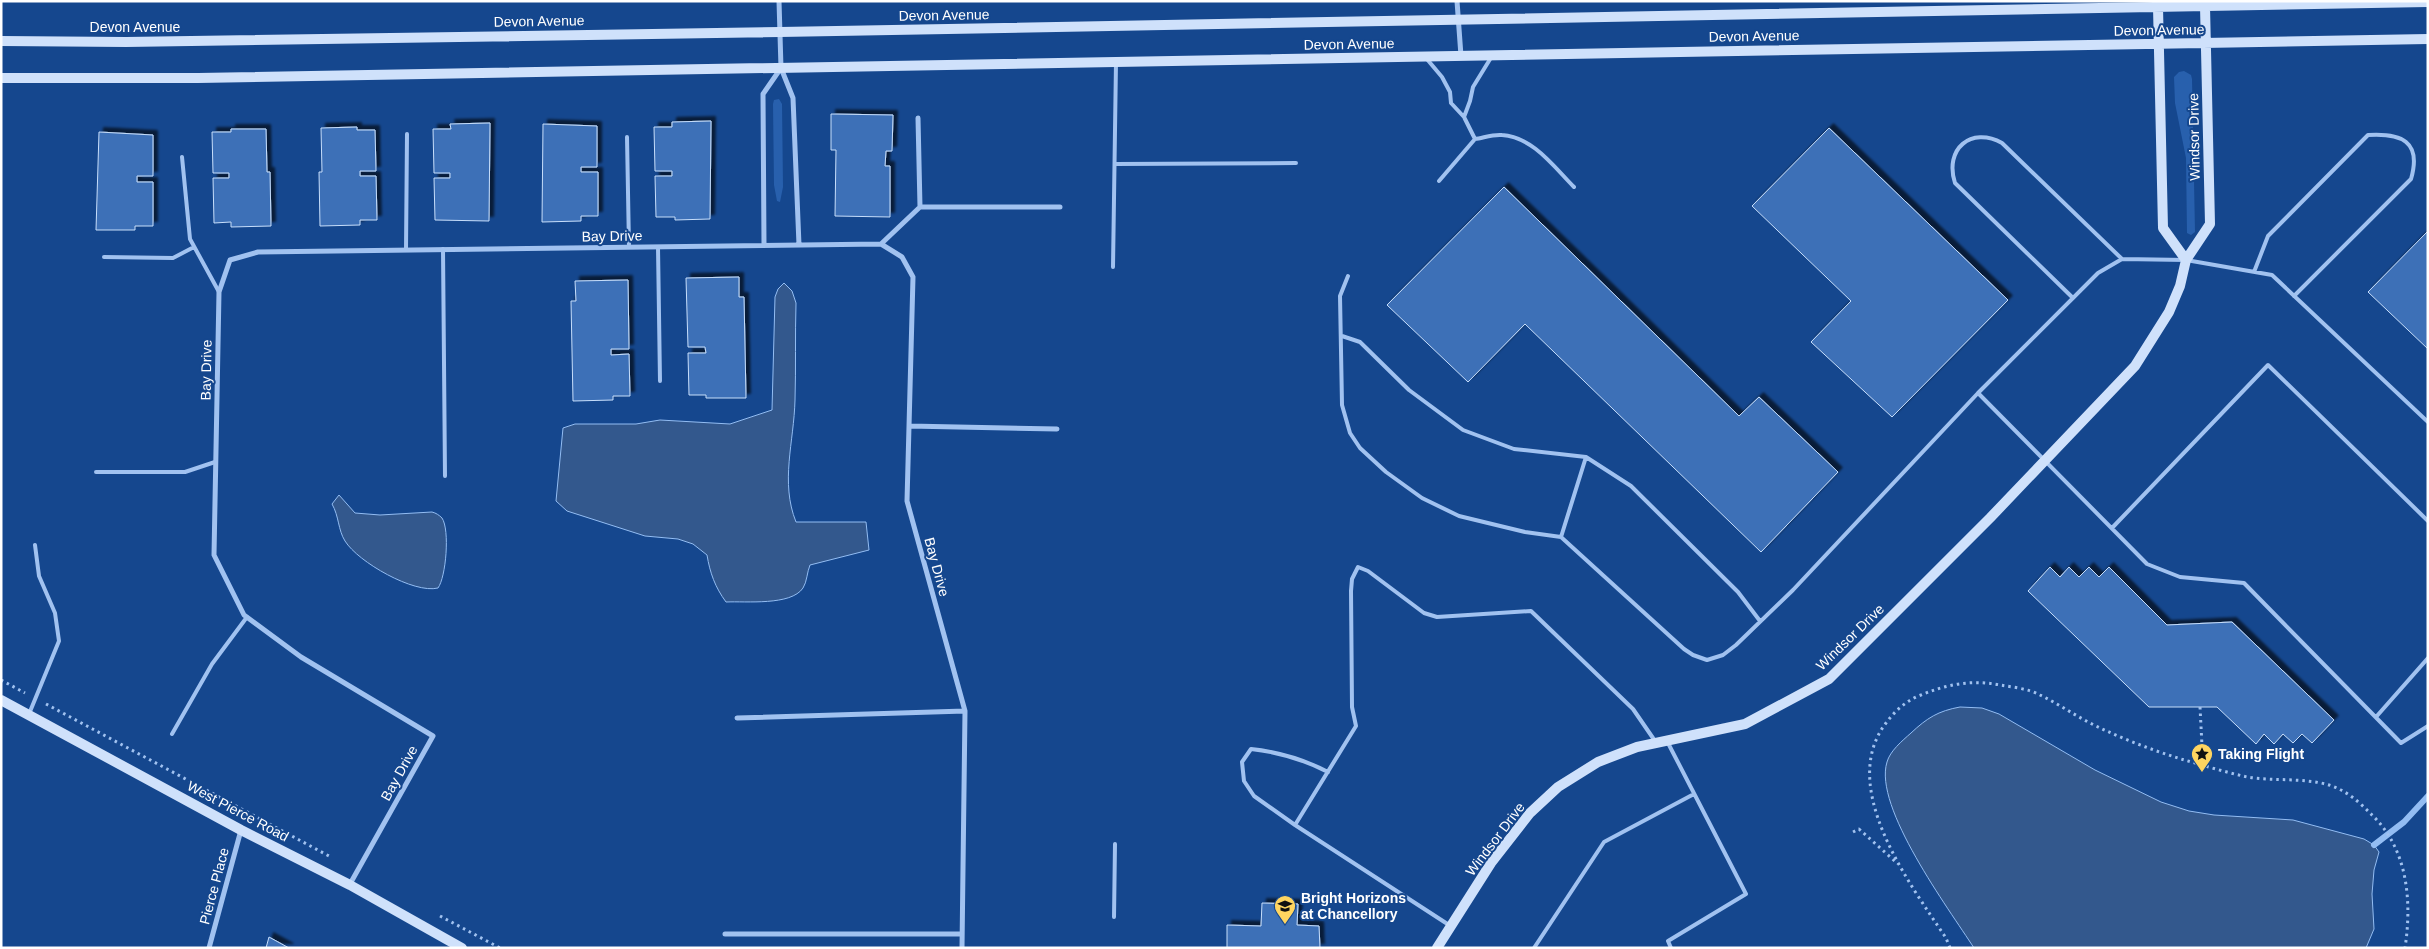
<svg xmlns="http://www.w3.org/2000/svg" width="2429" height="949" font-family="Arial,sans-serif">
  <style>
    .green { fill: #2860ad }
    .water { fill: #33588d; stroke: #93bdf3 }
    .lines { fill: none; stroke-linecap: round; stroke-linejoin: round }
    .stream { stroke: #93bdf3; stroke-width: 6 }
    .building { fill: #3d70b7; stroke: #c7defb; filter: url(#shadow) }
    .path { stroke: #a1c2f0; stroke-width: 3; stroke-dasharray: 2.5 4; stroke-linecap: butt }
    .lane { stroke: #a1c2f0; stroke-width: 4 }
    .street { stroke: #a1c2f0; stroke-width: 5 }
    .secondary { stroke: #cfe1fb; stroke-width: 10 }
    .labels { text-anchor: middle; stroke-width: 4; stroke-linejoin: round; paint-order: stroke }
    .street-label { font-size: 14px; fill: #fff; stroke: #15478e }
    .poi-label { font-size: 14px; font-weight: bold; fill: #fff; stroke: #15478e; text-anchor: start }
  </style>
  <defs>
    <filter id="shadow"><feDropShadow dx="4.5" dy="-4.5" stdDeviation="1" flood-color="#0009"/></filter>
  </defs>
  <rect width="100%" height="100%" fill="#15478e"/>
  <!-- green -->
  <path class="green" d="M2184,71L2191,75L2192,79L2195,232L2191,235L2187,233L2186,158L2175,103L2174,77L2179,72Z
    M779,99L782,104L783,187L780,202L777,201L774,185L773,104L774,100Z"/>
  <!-- water -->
  <path class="water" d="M784,283L792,291L796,303C795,335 796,368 795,400C794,442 780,482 796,522H866L869,550L810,565C807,572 807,582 803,588C791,606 746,601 726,602C715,587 710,573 707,555L693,544L678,539L645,536L567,511L556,501L563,428L575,424H636L660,420L730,424L772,410L775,297L778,289Z
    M339,495L355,513L380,515L432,512C436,513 439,515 442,518C450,530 446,577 438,588C414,594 358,562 345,541C338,530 339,516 332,504Z
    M1960,707L1982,708L1999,714L2095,770L2161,802L2189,811L2214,815L2293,820L2364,839L2374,845L2379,852L2374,870L2372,894L2374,929L2366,948H1974C1949,909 1873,807 1887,762C1890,751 1902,741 1911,733C1927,718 1938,711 1960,707Z"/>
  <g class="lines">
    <!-- stream -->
    <path class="stream" d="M2374,845L2404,822L2428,796"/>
  </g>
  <!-- building -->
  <path class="building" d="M831,114L893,115L892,151H886L885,166H890V217L835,216L836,150H831Z
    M711,121L710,219L675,220V217H656L655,176H672V171H655L654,127H672V122Z
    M490,123L489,221L435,220L434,178H450V173H434L433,129H451L450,124Z
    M543,124L597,126V167H581V172H598V216H581V221L542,222Z
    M357,127V130H375L376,171H360V176H376L377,220H360V225L320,226L319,172H322L321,128Z
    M1829,128L2008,300L1892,417L1811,342L1851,301L1752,206Z
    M231,129H266L267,172H270L271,226L231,227V222L214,223L213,178H229V173H213L212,132H231Z
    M99,132L153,135V176H137V182H153V226H135V230H96Z
    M1504,187L1739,416L1759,397L1838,472L1761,552L1525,324L1468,382L1387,305Z
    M2428,231V349L2368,292Z
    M739,277V297H744L746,398H706V395H689L688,353H706L705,347H688L686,278Z
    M628,280L629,349H611V355L629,354L630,396H613V400L573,401L571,301H576L575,281Z
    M2050,567L2060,577L2069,567L2079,577L2089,567L2099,577L2109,567L2167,625L2232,622L2334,720L2312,743L2302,734L2293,743L2283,734L2274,744L2264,734L2256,744L2217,707H2149L2028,591Z
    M1262,903L1298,904L1297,925L1319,926L1320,948H1227V925L1261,926Z
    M269,937L289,948H266Z"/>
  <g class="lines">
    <!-- path -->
    <path class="path" d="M1,680L25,693
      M46,704L329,856
      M2200,707L2203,765
      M1853,832L1859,829L1898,864
      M440,916L500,948
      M1950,948L1946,938C1910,884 1837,787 1886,723C1894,712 1904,703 1916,697C1944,685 1970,679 2000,685C2013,687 2029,689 2040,695C2059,704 2077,717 2096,726C2123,739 2152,750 2181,759C2202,765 2225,772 2247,777C2276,782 2316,776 2341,790C2353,796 2364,807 2373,816C2408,850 2412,902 2405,948"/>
    <!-- lane -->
    <path class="lane" d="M1426,58L1442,77L1450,92L1451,103L1464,117L1475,139
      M1464,117L1470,101L1473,87L1492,56
      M627,137L629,247
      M182,157L190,239L219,292
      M1115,164L1296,163
      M1439,181L1475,139C1483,138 1493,134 1502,135C1533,137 1554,167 1574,187
      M658,247L660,381
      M443,249L445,476
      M406,250L407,134
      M104,257L173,258L194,247
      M1113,267L1116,62
      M2254,272L2268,236L2368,135C2401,133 2422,141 2411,179L2294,296
      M1348,276L1340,296L1342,405L1350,433L1360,448L1386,472L1422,498L1459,516L1525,532L1561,537L1684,649L1693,655L1707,660L1723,655L1736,645L1793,590L1978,393L2098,273L2122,259L2186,260L2272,275L2428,422
      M2073,298L1955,183C1944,149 1971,126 2002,143L2122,259
      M1342,336L1360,342L1409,390L1463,430L1514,449L1586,457L1631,486L1738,592L1760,621
      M1978,393L2147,564L2180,577L2244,583L2401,743L2428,726
      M96,472H185L215,462
      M2112,528L2268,365L2428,521
      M1561,537L1586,457
      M29,714L59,641L55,613L39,576L35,545
      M2376,717L2428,658
      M172,734L212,664L247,617
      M1668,743L1746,894L1668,941L1671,948
      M1295,825L1254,796L1244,781L1242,762L1251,749C1279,752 1303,759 1328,772
      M1114,917L1115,844
      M1449,925L1295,825L1356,726L1352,707L1351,591L1352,579L1358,567L1368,571L1424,613L1437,617L1531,611L1633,709L1655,741
      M1534,948L1604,842L1694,794"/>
    <!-- street -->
    <path class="street" d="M779,1L781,68L793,98L799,245
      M1457,1L1461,56
      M920,207H1060
      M881,244L920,207L918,118
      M764,245L763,94L781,68
      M909,426L1057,429
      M737,718L965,711
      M350,884L433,736L301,657L244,615L214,555L219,292L230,260L258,252L881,244L902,257L913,277L907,501L965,711L962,948
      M725,934H962
      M209,948L241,830"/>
    <!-- secondary -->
    <path class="secondary" d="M2158,7L2163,228L2186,260
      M1,41L126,42L780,32L2428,2
      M1,78H198L2428,39
      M1,700L241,830L350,885L462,948
      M1437,948L1491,863L1530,813L1558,787L1598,762L1637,747L1745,724L1829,679L1990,518L2135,366L2169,312L2180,286L2186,260L2210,224L2205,6"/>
  </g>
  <!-- icons -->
  <defs>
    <g id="sight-pin" transform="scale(1.125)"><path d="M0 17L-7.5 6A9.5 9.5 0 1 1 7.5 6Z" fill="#ffd560" stroke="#15478e"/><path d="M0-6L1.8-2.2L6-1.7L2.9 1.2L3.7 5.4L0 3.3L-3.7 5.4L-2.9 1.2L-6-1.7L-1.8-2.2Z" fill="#111"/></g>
    <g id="school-pin" transform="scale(1.125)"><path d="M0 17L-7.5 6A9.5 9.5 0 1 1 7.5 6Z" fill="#ffd560" stroke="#15478e"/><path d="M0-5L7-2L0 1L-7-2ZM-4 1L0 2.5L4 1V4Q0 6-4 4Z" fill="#111"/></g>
  </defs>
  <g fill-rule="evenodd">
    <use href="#sight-pin" x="2202" y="754"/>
    <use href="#school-pin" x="1285" y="906"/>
  </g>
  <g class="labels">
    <!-- street labels -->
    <g class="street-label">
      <text transform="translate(944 15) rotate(-1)" y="5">Devon Avenue</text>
      <text transform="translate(539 21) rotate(-1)" y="5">Devon Avenue</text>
      <text x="135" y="32">Devon Avenue</text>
      <text transform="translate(2159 30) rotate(-1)" y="5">Devon Avenue</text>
      <text transform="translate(1754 36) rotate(-1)" y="5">Devon Avenue</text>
      <text transform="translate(1349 44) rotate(-1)" y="5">Devon Avenue</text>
      <text transform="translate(2194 137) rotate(-91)" y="5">Windsor Drive</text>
      <text transform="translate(612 236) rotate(-1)" y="5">Bay Drive</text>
      <text transform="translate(206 370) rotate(-89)" y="5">Bay Drive</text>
      <text transform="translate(937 567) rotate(75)" y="5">Bay Drive</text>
      <text transform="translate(1850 637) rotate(-44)" y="5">Windsor Drive</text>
      <text transform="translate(399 773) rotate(-61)" y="5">Bay Drive</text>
      <text transform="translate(238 811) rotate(28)" y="5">West Pierce Road</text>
      <text transform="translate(1495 839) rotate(-53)" y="5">Windsor Drive</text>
      <text transform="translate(214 886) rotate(-75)" y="5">Pierce Place</text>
    </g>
    <!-- poi labels -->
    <g class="poi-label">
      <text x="2218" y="759">Taking Flight</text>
      <text x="1301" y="903">Bright Horizons<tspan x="1301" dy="16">at Chancellory</tspan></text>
    </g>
  </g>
  <!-- border -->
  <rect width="2429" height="949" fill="none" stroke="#ffffff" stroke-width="5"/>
</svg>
